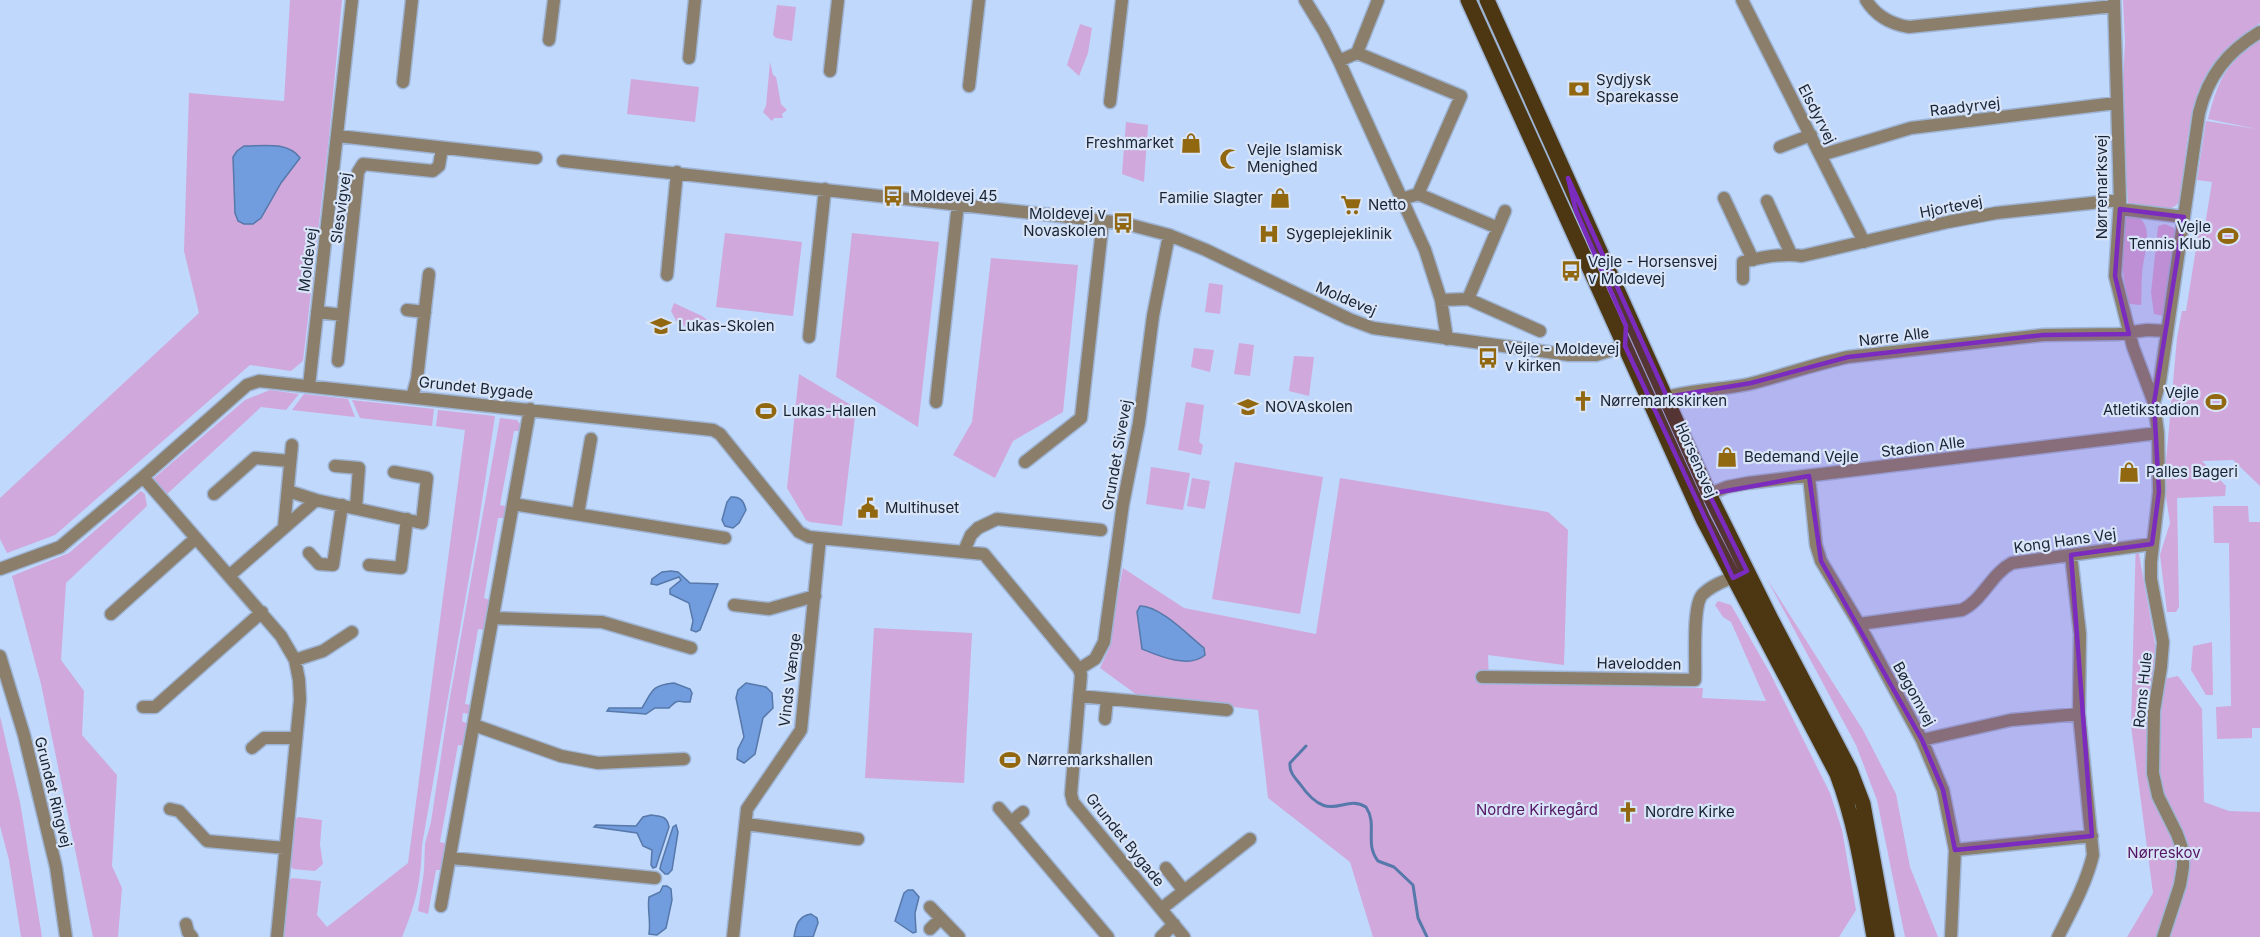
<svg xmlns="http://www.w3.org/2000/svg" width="2260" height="937" font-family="Inter,sans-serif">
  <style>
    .green { fill: #d0a8dc }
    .water { fill: #719cdd; stroke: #5678aa; stroke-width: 1.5 }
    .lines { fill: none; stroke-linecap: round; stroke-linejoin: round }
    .stream { stroke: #5678aa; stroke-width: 3 }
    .minor-casing { stroke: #9eb4d4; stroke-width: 15 }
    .major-casing { stroke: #9eb4d4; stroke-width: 18 }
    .minor { stroke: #8b7e6b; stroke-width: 12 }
    .major { stroke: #4c3712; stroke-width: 15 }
    .marked { fill: #7b2cbf; fill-opacity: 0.2; stroke: #7b2cbf; stroke-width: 4.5; stroke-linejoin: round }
    .labels { text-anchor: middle; stroke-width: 4.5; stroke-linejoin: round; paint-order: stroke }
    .poi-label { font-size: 15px; fill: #182334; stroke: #d8e4f7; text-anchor: start }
    .street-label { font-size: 15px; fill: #182334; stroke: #d8e4f7 }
    .park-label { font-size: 15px; fill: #531463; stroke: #d8e4f7 }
  </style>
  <rect width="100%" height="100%" fill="#c0d8fc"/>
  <!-- green -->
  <path class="green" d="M290,0H342L329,137L303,361L291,371L250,365L55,535L7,553L0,539V498L199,313L184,251L189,93L284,101Z
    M2123,0H2260V23C2242,37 2221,51 2209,70C2187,103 2186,162 2180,201C2170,216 2147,208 2132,206L2128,204L2122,103L2125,42Z
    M777,5L796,7L792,41L776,38L773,35Z
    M1080,24L1092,28L1088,53L1079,76L1067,65Z
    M2260,38V486L2233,460L2202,461L2226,486L2225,496L2177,498L2179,607L2176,612H2167L2160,555L2170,523L2166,497V461L2177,338L2182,311H2186L2199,230L2204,231L2212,182L2197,180L2206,121L2257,129L2208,119C2219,77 2226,65 2260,38Z
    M770,62L773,75L776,77L781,104L787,110L782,114L783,118H774L772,121L763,112L766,106Z
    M631,79L699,87L695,122L627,114Z
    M1126,122L1148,125L1144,182L1122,174Z
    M2129,216L2141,219C2154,232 2142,259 2142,275C2141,285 2142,294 2141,305L2129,304C2121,269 2120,253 2126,217Z
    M2165,224L2174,228L2176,234L2164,316L2154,314L2151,293L2158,226Z
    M725,233L802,242L793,316L716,307Z
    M852,233L939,242L918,427L836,377Z
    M991,258L1078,265L1063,412L1013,441L995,478L953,455L972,422Z
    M1209,283L1223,285L1220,314L1205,312Z
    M674,303L702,316L715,326L711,332L678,324L671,311Z
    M1239,343L1254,345L1250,376L1234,374Z
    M1194,348L1214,350L1210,372L1191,367Z
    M1294,356L1314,357L1309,396L1289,391Z
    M799,374L856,408L842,526L810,522L806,520L787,488Z
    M270,390L299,394L286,410L261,407L166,495L153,479L245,400Z
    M304,394L348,399L355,417L292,410Z
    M352,400L434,409L432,426L360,418Z
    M1186,402L1204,405L1199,442L1203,445L1201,455L1178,450Z
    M438,410L495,416L478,527L422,845C421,881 416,904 402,937H283L288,882L292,878L321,881L317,915L327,927L408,863L465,430L436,426Z
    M500,418L517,420L520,424L519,431H514L500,505L506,506L504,518H498L484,598L490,600L485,630L478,629L465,704L471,705L470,714L463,713L462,721L468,724L465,746L458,745L440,842L447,844L442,870H436L428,914L418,911L424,871L425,844L431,822L449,703Z
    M1235,462L1323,477L1300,614L1212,599Z
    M1151,467L1190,473L1183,510L1146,504Z
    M1192,478L1210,481L1205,509L1187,506Z
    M1340,478L1548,512L1568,530L1564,665L1488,655L1489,683L1703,688L1702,698L1766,701L1731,622L1723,617L1715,605L1718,601L1731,605L1770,673L1830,793L1842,830L1856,910L1839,937H1373L1350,862L1268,798L1258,710L1137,695L1100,668L1111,644L1114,614L1123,568L1184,608L1316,634Z
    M141,491L145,494L147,506L66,583L61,660L84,691L82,735L117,775L112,866L122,888L118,937H93L41,684L12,576L69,553Z
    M2213,506H2248L2249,522H2260V728H2252V738L2217,739L2216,707L2231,706L2229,543H2214Z
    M2136,537L2155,644L2150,778L2181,853L2177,883L2158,937H2127L2153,893L2131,726Z
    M1767,579L1863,730L1896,794L1910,867L1938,937H1905L1877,800L1856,745Z
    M874,628L972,633L964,783L865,778Z
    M2212,642L2213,695H2206L2191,670L2193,646Z
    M2178,676L2202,709L2204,802L2229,811L2260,812V937H2167L2185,851L2156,773L2157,711L2164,679Z
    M0,716L20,802L42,937H21L9,860L0,826Z
    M298,817L322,820L320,845L323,864L315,871L293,869L289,863L293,822Z"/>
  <!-- water -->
  <path class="water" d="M244,146C262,146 288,141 300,158L281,183L261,218L253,224H244L238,221L235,213L233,157L237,151Z
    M731,497C741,496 744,502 746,510L739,523L733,528L725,526L722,520L727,502Z
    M671,571L678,572L690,583L718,584L700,630L696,632L691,630L693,621L689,603L670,594V589L681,580L679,577L657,585L651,584L652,579L662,572Z
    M1140,606C1159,605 1189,636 1204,648L1205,655C1189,669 1159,656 1142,649L1137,612Z
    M674,683L690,689L692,693L690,702C677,703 680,697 669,708H655L646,714L607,711L609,708H642C652,692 651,685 674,683Z
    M746,683L766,687L772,693L773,708L763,718L755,754L744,763L737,759L738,749L744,737L736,698L738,690Z
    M651,815C661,816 667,816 669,827L656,867L653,868L651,865L652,850L643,846L637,833L594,827L596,825L636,826L643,817Z
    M676,825L678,832L672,870L668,874H665L660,869L661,864L673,827Z
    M663,886H667L671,889L672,900L666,928L657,935L649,934C651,919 647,910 649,897L660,892Z
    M908,890H913L919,897L915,913L916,932L913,933L895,921L904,893Z
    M811,914L817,918L818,923L813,937H794C796,925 798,916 811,914Z"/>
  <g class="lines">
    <!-- stream -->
    <path class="stream" d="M1306,746L1290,763C1289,772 1295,778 1300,784C1330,827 1343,793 1366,807C1378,825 1364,843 1378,861L1394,867L1413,885L1418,918L1427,937"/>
    <!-- minor casing -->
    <g class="minor-casing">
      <path id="minor" d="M1305,0L1324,31L1339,61L1425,250L1441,300L1447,339
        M1742,0L1864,242
        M1866,0C1876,16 1890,24 1909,27L2114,6
        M2114,0L2120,200L2115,276L2133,347L2154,403L2158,433L2159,492L2151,562V579L2163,642L2161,667L2154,711L2153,773L2158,796L2177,834L2183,851V867L2180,885L2163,937
        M549,40L554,0
        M1357,53L1461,96L1418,194L1402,199
        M689,58L695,0
        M1339,61L1357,53L1378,0
        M830,71L838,0
        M403,82L412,0
        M969,86L979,0
        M1110,102L1122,0
        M338,136L536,158
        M1780,147L1811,135
        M1821,155L1911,128L2116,103
        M563,161L1123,223L1169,235L1206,250L1349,319L1373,328L1569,355H1596L1625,346
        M1418,194L1498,228
        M1724,198L1753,260
        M1767,201L1791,254
        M2120,209L2184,217
        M667,275L677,172
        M1743,279V262C1762,257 1783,253 1802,256L1948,222L1996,213L2120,200
        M1468,299L1540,331
        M1441,300L1468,299L1505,211
        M407,310L425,312
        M317,312L343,315
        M809,337L825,189
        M338,361L358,172L363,164L433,171L439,166L442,148
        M309,386L352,0
        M412,397L417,379L429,274
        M1667,397C1694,389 1722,390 1749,384C1782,376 1814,364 1848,357L2043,335L2118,334L2147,330L2167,331
        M936,402L958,204
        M2154,403L2160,381L2199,113C2208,76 2227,52 2260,32
        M1025,462L1081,418L1103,220
        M335,466L359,468L356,508
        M1809,476L1816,545L1821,561L1859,624L1922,740L1943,790L1955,850L1951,937
        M143,477L281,636L295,660L299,680L300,700L277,937
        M288,491L316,500
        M214,494L255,458L290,461
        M1702,497L1727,487L1748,483L2158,433
        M513,504L725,538
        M578,514L591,439
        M284,527L292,445
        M964,551L971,535L978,528L997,519L1101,530
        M309,553L319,564L333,565L342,505
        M369,565L401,568L407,519
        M0,569L60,547L143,477L247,385L259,381L713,430L720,434L799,532L809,537L984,554L1079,669L1081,675L1071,794L1073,802L1184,937
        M229,576L316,500L422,523L427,478L394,472
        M734,605L769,609L815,596
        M111,614L196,538
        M493,618L602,622L691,648
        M1859,624L1962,610C1983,600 1991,574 2012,563L2152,544
        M0,656L24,735L56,867L66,937
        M295,660L323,651L352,632
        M1079,669L1095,659L1104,642L1123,504L1139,423L1153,316L1169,235
        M1482,677L1695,680C1696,662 1692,607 1702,595C1712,584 1728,580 1740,574
        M1079,696L1227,710
        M143,707H155L262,612
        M1105,719L1107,699
        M474,725L561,756L598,763L684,759
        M1922,740L2011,720L2079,714
        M252,748L264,738H296
        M999,808L1108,937
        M170,809L179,811L207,841L285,848
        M1011,822L1023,812
        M746,824L858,839
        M1955,850L2092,836
        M451,858L655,878
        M1166,868L1184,891
        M441,906L530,409
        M930,907L959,937
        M1161,909L1250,839
        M186,924L188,932L192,937
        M930,929L941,918
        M733,937L747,809L801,730L820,538
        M1161,937L1174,924
        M2058,937C2071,911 2086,884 2093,855L2079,714L2080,634L2071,555"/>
    </g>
    <!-- major casing -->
    <g class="major-casing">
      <path id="major" d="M1468,0L1703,519L1837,774C1857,827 1864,881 1874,937
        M1487,0L1709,494L1771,619L1850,770L1863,804L1887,937"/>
    </g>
    <!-- minor -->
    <use href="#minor" class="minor"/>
    <!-- major -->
    <use href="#major" class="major"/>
  </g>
  <!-- marked area -->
  <path class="marked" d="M1568,178L1667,397L1751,383L1848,357L2043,335L2129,334L2115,276L2120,209L2184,217L2154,403L2159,492L2152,544L2071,555L2092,836L1955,850L1943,790L1922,740L1821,561L1809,476L1709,494L1747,571L1733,578L1625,346L1626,326L1576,211Z"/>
  <!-- icons -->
  <defs>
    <g id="bank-bare" transform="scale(1.62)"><path d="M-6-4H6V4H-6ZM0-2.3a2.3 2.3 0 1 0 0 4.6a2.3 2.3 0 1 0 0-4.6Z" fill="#916710" stroke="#d8e4f7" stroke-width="2.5" paint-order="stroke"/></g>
    <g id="shop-bare" transform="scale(1.62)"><path d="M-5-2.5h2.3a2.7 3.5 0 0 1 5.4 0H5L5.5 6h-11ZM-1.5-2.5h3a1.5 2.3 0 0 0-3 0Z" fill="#916710" stroke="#d8e4f7" stroke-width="2.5" paint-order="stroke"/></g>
    <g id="mosque-bare" transform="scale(1.62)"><path d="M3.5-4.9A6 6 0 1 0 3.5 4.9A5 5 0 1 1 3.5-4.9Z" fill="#916710" stroke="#d8e4f7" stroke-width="2.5" paint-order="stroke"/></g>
    <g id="bus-bare" transform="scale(1.62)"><path d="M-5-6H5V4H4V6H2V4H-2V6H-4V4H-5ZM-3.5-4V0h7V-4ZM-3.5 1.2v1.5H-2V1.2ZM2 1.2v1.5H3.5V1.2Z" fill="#916710" stroke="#d8e4f7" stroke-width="2.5" paint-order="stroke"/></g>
    <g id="supermarket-bare" transform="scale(1.62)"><path d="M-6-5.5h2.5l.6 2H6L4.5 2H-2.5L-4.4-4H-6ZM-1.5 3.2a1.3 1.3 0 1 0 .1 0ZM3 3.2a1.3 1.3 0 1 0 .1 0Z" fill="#916710" stroke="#d8e4f7" stroke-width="2.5" paint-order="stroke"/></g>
    <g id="hospital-bare" transform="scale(1.62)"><path d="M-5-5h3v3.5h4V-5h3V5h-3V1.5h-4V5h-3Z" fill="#916710" stroke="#d8e4f7" stroke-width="2.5" paint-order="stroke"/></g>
    <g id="stadium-bare" transform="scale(1.62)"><path d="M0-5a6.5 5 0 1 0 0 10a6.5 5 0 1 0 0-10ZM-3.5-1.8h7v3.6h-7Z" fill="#916710" stroke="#d8e4f7" stroke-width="2.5" paint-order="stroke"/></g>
    <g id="school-bare" transform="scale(1.62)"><path d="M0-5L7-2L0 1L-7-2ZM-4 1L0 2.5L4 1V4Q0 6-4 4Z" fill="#916710" stroke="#d8e4f7" stroke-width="2.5" paint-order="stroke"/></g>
    <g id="church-bare" transform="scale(1.62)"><path d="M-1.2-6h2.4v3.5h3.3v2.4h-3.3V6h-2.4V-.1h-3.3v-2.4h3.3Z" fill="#916710" stroke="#d8e4f7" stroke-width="2.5" paint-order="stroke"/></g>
    <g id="civic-bare" transform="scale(1.62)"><path d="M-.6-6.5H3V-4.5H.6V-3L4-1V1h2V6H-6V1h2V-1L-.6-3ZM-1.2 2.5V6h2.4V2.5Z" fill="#916710" stroke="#d8e4f7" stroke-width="2.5" paint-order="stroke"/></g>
  </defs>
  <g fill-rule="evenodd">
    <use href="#bank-bare" x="1579" y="89"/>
    <use href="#shop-bare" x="1191" y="143"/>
    <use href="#mosque-bare" x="1230" y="159"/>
    <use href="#bus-bare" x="893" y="196"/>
    <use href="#shop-bare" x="1280" y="198"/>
    <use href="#supermarket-bare" x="1351" y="205"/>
    <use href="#bus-bare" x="1123" y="223"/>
    <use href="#hospital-bare" x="1269" y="234"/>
    <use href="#stadium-bare" x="2228" y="236"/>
    <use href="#bus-bare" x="1571" y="271"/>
    <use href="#school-bare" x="661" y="326"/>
    <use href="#bus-bare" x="1488" y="358"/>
    <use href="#church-bare" x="1583" y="401"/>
    <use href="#stadium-bare" x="2216" y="402"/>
    <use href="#school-bare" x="1248" y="407"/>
    <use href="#stadium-bare" x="766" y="411"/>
    <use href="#shop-bare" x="1727" y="457"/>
    <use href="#shop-bare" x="2129" y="472"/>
    <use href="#civic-bare" x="868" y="508"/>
    <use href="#stadium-bare" x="1010" y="760"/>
    <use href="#church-bare" x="1628" y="812"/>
  </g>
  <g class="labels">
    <!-- poi labels -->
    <g class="poi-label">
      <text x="1596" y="85">Sydjysk<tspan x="1596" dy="17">Sparekasse</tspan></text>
      <text x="1174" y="148" text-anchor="end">Freshmarket</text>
      <text x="1247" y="155">Vejle Islamisk<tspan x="1247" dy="17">Menighed</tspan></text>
      <text x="910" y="201">Moldevej 45</text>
      <text x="1263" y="203" text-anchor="end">Familie Slagter</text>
      <text x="1368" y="210">Netto</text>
      <text x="1106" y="219" text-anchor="end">Moldevej v<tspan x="1106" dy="17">Novaskolen</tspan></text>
      <text x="2211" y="232" text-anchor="end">Vejle<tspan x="2211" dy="17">Tennis Klub</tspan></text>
      <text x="1286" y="239">Sygeplejeklinik</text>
      <text x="1588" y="267">Vejle - Horsensvej<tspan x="1588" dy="17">v Moldevej</tspan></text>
      <text x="678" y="331">Lukas-Skolen</text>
      <text x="1505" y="354">Vejle - Moldevej<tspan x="1505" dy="17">v kirken</tspan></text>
      <text x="2199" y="398" text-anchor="end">Vejle<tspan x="2199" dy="17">Atletikstadion</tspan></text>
      <text x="1600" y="406">Nørremarkskirken</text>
      <text x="1265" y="412">NOVAskolen</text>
      <text x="783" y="416">Lukas-Hallen</text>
      <text x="1744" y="462">Bedemand Vejle</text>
      <text x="2146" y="477">Palles Bageri</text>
      <text x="885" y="513">Multihuset</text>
      <text x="1027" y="765">Nørremarkshallen</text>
      <text x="1645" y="817">Nordre Kirke</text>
    </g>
    <!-- street labels -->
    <g class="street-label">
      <text transform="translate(1965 107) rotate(-7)" y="5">Raadyrvej</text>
      <text transform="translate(1817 114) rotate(63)" y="5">Elsdyrvej</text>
      <text transform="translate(2102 187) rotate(-90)" y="5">Nørremarksvej</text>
      <text transform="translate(1951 207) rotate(-11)" y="5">Hjortevej</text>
      <text transform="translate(341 208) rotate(-82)" y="5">Slesvigvej</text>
      <text transform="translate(308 260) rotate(-83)" y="5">Moldevej</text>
      <text transform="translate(1346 299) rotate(23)" y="5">Moldevej</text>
      <text transform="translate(1894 337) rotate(-7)" y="5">Nørre Alle</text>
      <text transform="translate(476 388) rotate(6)" y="5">Grundet Bygade</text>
      <text transform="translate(1923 447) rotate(-7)" y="5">Stadion Alle</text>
      <text transform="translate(1117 455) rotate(-80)" y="5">Grundet Sivevej</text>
      <text transform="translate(1696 460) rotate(66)" y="5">Horsensvej</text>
      <text transform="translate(2065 541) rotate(-8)" y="5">Kong Hans Vej</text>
      <text transform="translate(1639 664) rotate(1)" y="5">Havelodden</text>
      <text transform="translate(790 680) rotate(-83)" y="5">Vinds Vænge</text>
      <text transform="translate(2143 690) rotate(-84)" y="5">Roms Hule</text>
      <text transform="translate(1914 694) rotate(61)" y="5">Bøgomvej</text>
      <text transform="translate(53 792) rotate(76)" y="5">Grundet Ringvej</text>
      <text transform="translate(1125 840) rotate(51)" y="5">Grundet Bygade</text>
    </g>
    <!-- park labels -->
    <g class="park-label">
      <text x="1537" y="815">Nordre Kirkegård</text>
      <text x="2164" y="858">Nørreskov</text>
    </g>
  </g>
</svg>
